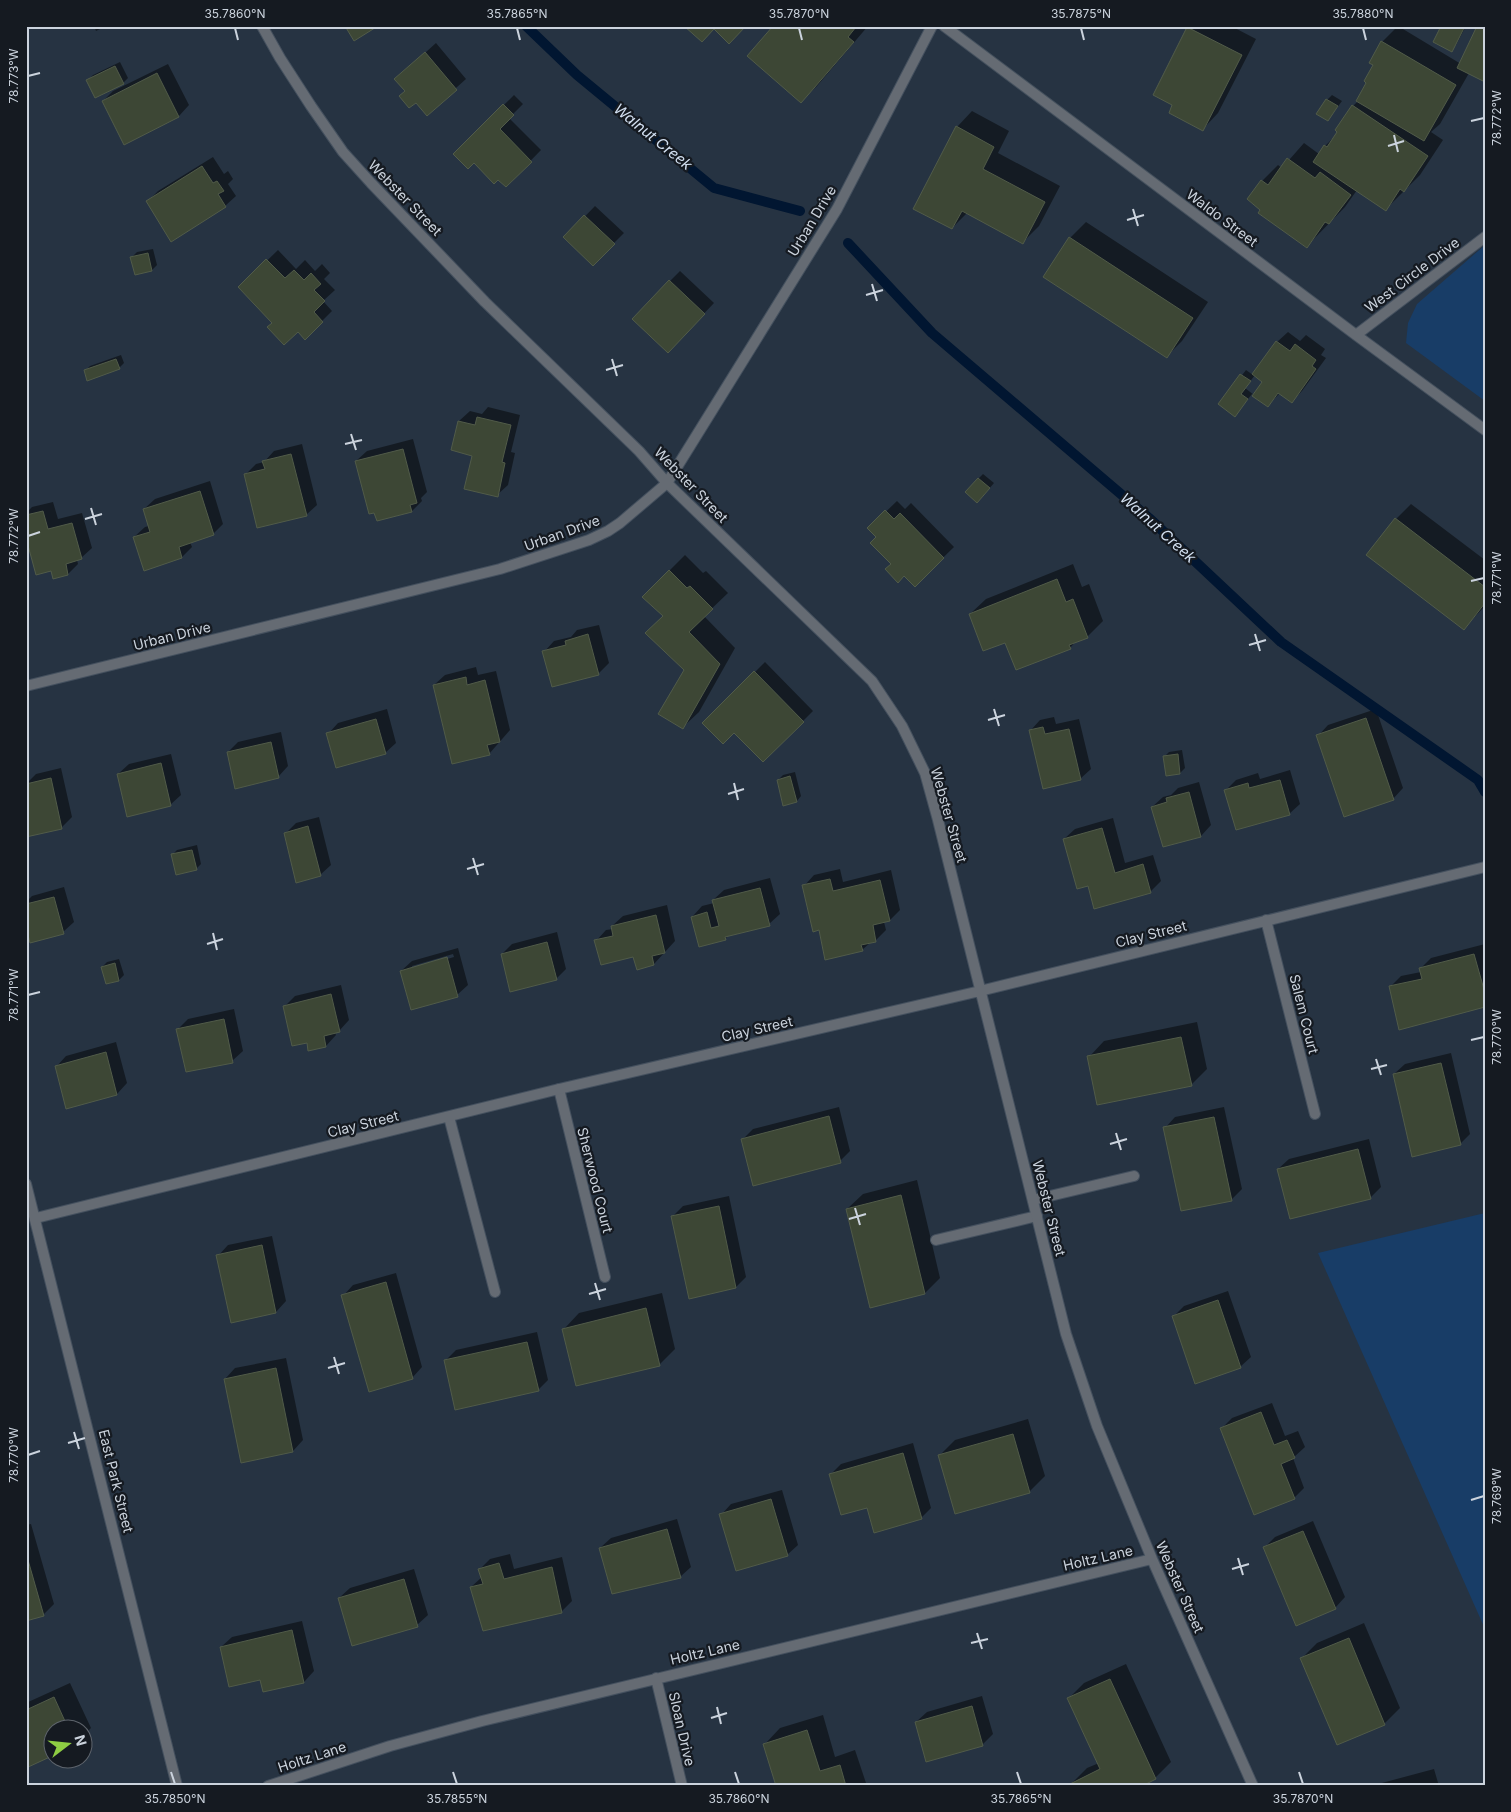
<svg xmlns="http://www.w3.org/2000/svg" width="1511" height="1812" font-family="Inter,sans-serif">
  <style>
    .green { fill: #183d67 }
    .shadow { fill: #0007; fill-rule: evenodd }
    .lines { fill: none; stroke-linecap: round; stroke-linejoin: round }
    .stream { stroke: #011631; stroke-width: 10 }
    .building { fill: #3d4735; stroke: #515b49 }
    .service-casing { stroke: #44505e; stroke-width: 12 }
    .minor-casing { stroke: #44505e; stroke-width: 12 }
    .service { stroke: #656b73; stroke-width: 10 }
    .minor { stroke: #656b73; stroke-width: 10 }
    .ticks { fill: none; stroke: #cbd3dd; stroke-width: 2 }
    .labels { text-anchor: middle; stroke-width: 4.5; stroke-linejoin: round; paint-order: stroke }
    .street-label { font-size: 14px; fill: #cbd3dd; stroke: #151a21 }
    .water-label { font-size: 15px; font-style: italic; fill: #d2dff0; stroke: #151a21 }
    .neatline { fill: none; stroke: #cbd3dd; stroke-width: 2 }
    .ticks-label { font-size: 12px; text-anchor: middle; fill: #cbd3dd }
  </style>
  <rect width="100%" height="100%" fill="#263342"/>
  <!-- green -->
  <path class="green" d="M1485,245V401L1406,343L1408,323L1417,304Z
    M1485,1213V1629L1318,1253Z"/>
  <!-- shadow -->
  <path class="shadow" d="M94,26H106L96,31Z
    M774,26H868L817,86L801,101Z
    M1190,26H1231L1256,39L1218,113L1203,129L1188,28Z
    M1398,26L1461,64L1469,73L1440,124L1431,132L1443,140L1420,175L1386,209L1357,190L1345,207L1306,247L1262,209V181L1278,165L1282,168L1304,143L1319,154L1325,146L1339,132L1353,106L1358,101L1375,65L1382,42Z
    M1443,26H1466L1456,45L1451,50Z
    M436,43L466,79L427,114L396,79Z
    M120,62L128,78L123,83L88,80L93,75Z
    M168,64L189,105L179,116L124,143L103,101L113,91Z
    M514,95L523,104L509,118L541,150L506,186L474,162L454,154Z
    M1332,95L1342,101L1328,120L1327,100Z
    M972,111L1009,131L998,153L1060,186L1039,226L1023,242L967,213L952,228L957,127Z
    M213,157L224,174L228,171L233,179L228,184L236,196L225,206L148,201L158,191Z
    M595,206L624,233L593,264L565,237Z
    M1086,222L1208,302L1182,341L1166,357L1045,277L1070,238Z
    M153,249L157,265L152,270L135,274L132,257L137,252Z
    M278,250L296,269L305,260L315,271L322,264L330,273L324,279L335,290L323,301L332,311L305,338L298,330L273,323L240,287Z
    M680,271L714,303L678,341L670,281Z
    M1288,332L1300,341L1306,335L1325,349L1321,355L1326,358L1302,391L1292,401L1280,393L1267,406L1252,394L1239,410L1220,404L1246,370L1253,375L1277,342ZM1255,375L1264,382L1254,395L1245,388Z
    M121,355L124,363L119,368L85,371L90,366Z
    M488,407L520,415L511,452L515,453L508,485L497,495L473,455L459,421L470,411L482,414Z
    M413,439L427,492L421,498L422,501L412,511L356,461L367,451Z
    M302,444L317,505L306,515L245,475L256,464L264,462L274,451Z
    M983,474L994,483L982,497L978,479Z
    M210,481L223,524L213,534L190,542L192,547L182,557L134,537L145,527L149,526L144,509L155,499Z
    M897,501L905,509L911,503L954,547L915,585L892,564L878,537L869,528Z
    M53,502L58,519L82,513L92,548L81,558L77,560L78,564L68,574L52,570L26,533V513L32,507Z
    M1411,504L1485,560V606L1464,628L1396,519Z
    M685,555L703,573L706,571L728,593L704,616L735,648L699,712L683,727L685,669L664,616L669,571Z
    M1073,564L1082,587L1089,584L1103,621L1087,637L1076,641L1070,648L1006,641L970,614L986,599Z
    M599,625L609,663L598,674L544,652L554,641L571,637L577,630Z
    M765,662L813,711L763,761L734,731L704,723Z
    M476,667L478,675L496,671L510,730L489,754L434,685L445,675Z
    M387,709L396,743L385,753L328,734L338,723Z
    M1376,709L1403,788L1393,799L1318,736L1328,725Z
    M1054,717L1056,724L1079,719L1091,769L1080,779L1030,731L1040,720Z
    M281,732L288,766L278,777L228,752L238,742Z
    M1182,750L1185,768L1180,773L1164,757L1169,752Z
    M171,754L181,795L170,805L118,774L129,764Z
    M61,768L72,817L61,828L26,789V784L36,774Z
    M1290,770L1300,804L1289,814L1226,790L1236,780L1258,773L1260,779Z
    M795,772L801,796L797,801L778,780L783,775Z
    M1199,782L1211,825L1201,836L1152,807L1163,797L1171,795L1178,788Z
    M319,817L331,865L320,875L285,834L296,823Z
    M1113,818L1125,863L1153,855L1161,881L1150,892L1089,884L1064,839L1075,829Z
    M197,845L201,864L196,869L172,855L177,850Z
    M840,869L843,882L891,870L900,910L890,920L884,922L886,930L875,941L871,942L862,950L804,886L814,875Z
    M770,878L780,914L769,924L729,935L725,939L692,917L702,906L714,903L713,900L724,890Z
    M64,887L74,922L63,932L26,922V902L32,896Z
    M667,905L675,941L654,964L596,941L606,930L613,929L612,926L623,916Z
    M557,932L566,969L556,979L502,954L512,944Z
    M1485,944V1006L1390,987L1401,976L1421,972L1420,969L1431,958Z
    M458,948L468,985L457,995L401,971L412,961ZM453,954L454,957L412,969V966Z
    M119,959L124,975L119,980L102,967L107,962Z
    M341,985L349,1020L339,1031L335,1032L336,1035L326,1046L309,1049L308,1042L285,1006L295,996Z
    M234,1009L243,1051L232,1061L178,1029L188,1019Z
    M1197,1022L1207,1069L1191,1085L1089,1057L1104,1041Z
    M116,1042L127,1083L117,1094L67,1107L56,1067L66,1056Z
    M1451,1053L1470,1134L1460,1144L1394,1074L1405,1064Z
    M839,1107L850,1151L840,1161L742,1140L753,1129Z
    M1224,1107L1242,1189L1231,1200L1165,1128L1175,1117Z
    M1369,1139L1381,1187L1370,1198L1278,1169L1289,1159Z
    M917,1180L940,1278L925,1293L847,1209L863,1194Z
    M729,1196L746,1277L736,1287L672,1217L683,1206Z
    M272,1236L286,1301L276,1312L232,1321L218,1256L228,1245Z
    M396,1273L422,1367L412,1378L343,1296L353,1285Z
    M1228,1291L1251,1357L1240,1367L1174,1316L1184,1306Z
    M662,1293L675,1349L659,1365L564,1329L579,1313Z
    M537,1332L548,1380L538,1390L445,1361L456,1350Z
    M286,1358L303,1440L293,1451L225,1379L235,1368Z
    M1272,1403L1285,1436L1298,1431L1305,1447L1293,1458L1304,1488L1294,1498L1221,1429L1232,1418Z
    M1028,1419L1045,1476L1029,1492L939,1456L955,1440Z
    M913,1443L931,1508L921,1518L868,1506L830,1475L841,1464Z
    M782,1490L798,1545L787,1555L721,1515L731,1504Z
    M677,1519L691,1567L680,1577L600,1548L611,1538Z
    M1313,1521L1345,1597L1335,1608L1264,1548L1275,1537Z
    M31,1524L54,1604L43,1615L26,1619V1525Z
    M510,1554L514,1569L562,1557L572,1601L561,1612L471,1587L482,1577L480,1569L490,1559Z
    M414,1569L428,1615L417,1625L339,1598L350,1588Z
    M302,1621L314,1671L304,1682L261,1678L221,1647L232,1637Z
    M1364,1623L1400,1708L1384,1724L1302,1658L1317,1643Z
    M1126,1664L1171,1762L1155,1778L1071,1784L1087,1768L1099,1763L1069,1698L1084,1683Z
    M70,1683L91,1728L82,1737V1730H52V1755L26,1767V1703Z
    M982,1696L993,1734L982,1745L916,1722L927,1712Z
    M823,1715L835,1757L855,1750L867,1786H777L765,1744L780,1728Z
    M1434,1769L1439,1786H1376L1378,1784Z"/>
  <g class="lines">
    <!-- stream -->
    <path class="stream" d="M526,26L577,75L714,188L800,211
      M848,243L932,333L1149,518L1281,642L1478,780L1485,792"/>
  </g>
  <!-- building -->
  <path class="building" d="M345,26H378L354,41Z
    M684,26H746L729,44L714,29L702,42Z
    M773,26H854L856,27L848,37L854,42L801,103L747,56Z
    M1441,26H1465L1452,52L1433,42Z
    M1477,26H1485V82L1457,68Z
    M1187,27L1242,55L1203,131L1169,113L1172,105L1153,95Z
    M1381,41L1456,85L1424,141L1356,101L1366,83L1364,81L1373,65L1369,63Z
    M425,52L457,90L427,116L416,103L409,108L399,96L405,91L394,79Z
    M115,66L124,84L95,98L86,80Z
    M157,73L179,117L124,145L102,101Z
    M1326,99L1338,106L1328,121L1316,114Z
    M503,104L514,115L500,129L532,162L506,187L498,180L494,184L474,163L468,169L453,154Z
    M1352,105L1428,156L1404,192L1400,189L1386,211L1313,162L1324,145L1327,147L1337,132L1335,130Z
    M956,126L994,147L983,169L1045,202L1023,244L962,211L952,229L913,209Z
    M1287,158L1315,178L1320,172L1351,195L1329,224L1325,222L1307,248L1258,213L1260,210L1247,199L1261,180L1268,185Z
    M202,166L213,183L217,181L224,191L218,194L226,207L171,242L146,201Z
    M584,215L615,244L593,266L563,237Z
    M1069,237L1193,318L1167,358L1043,277Z
    M148,253L152,271L135,275L130,257Z
    M266,259L285,278L294,270L304,280L311,273L321,284L314,290L325,301L314,312L323,322L305,340L298,332L284,345L267,327L272,323L238,287Z
    M669,280L705,314L668,353L632,319Z
    M1276,341L1290,351L1295,344L1316,360L1312,366L1316,369L1292,403L1278,393L1268,407L1252,396L1262,382L1252,374Z
    M116,359L120,369L87,381L84,370Z
    M1240,374L1251,381L1241,394L1248,399L1235,417L1218,404Z
    M477,417L511,425L502,462L505,463L498,497L464,489L472,456L451,450L458,421L475,425Z
    M403,449L417,503L410,505L412,512L377,521L374,513L369,514L355,461Z
    M291,454L307,516L257,528L244,474L265,469L262,461Z
    M978,478L990,488L977,503L965,492Z
    M200,491L214,535L179,547L182,558L144,571L133,537L150,532L143,509Z
    M885,510L894,519L900,513L944,558L915,587L904,576L898,583L885,569L891,564L870,543L876,537L867,528Z
    M43,511L48,529L72,523L82,559L66,564L68,575L53,579L51,571L36,575L26,538V515Z
    M1395,518L1485,587V603L1464,630L1366,555Z
    M669,570L687,588L690,586L713,609L689,632L720,664L683,729L658,714L684,670L645,633L663,616L642,597Z
    M1057,579L1066,602L1073,599L1088,638L1069,645L1071,649L1016,670L1005,643L983,651L969,614Z
    M588,634L599,675L552,687L542,651L566,645L565,641Z
    M754,671L804,722L763,762L734,733L723,744L702,723Z
    M466,677L467,685L485,680L500,742L487,745L490,755L452,764L433,685Z
    M1366,718L1394,800L1344,817L1316,735Z
    M376,719L386,754L336,768L326,733Z
    M1043,727L1045,734L1069,729L1081,780L1043,789L1029,730Z
    M271,742L279,778L235,789L227,752Z
    M1178,754L1180,774L1166,776L1163,756Z
    M161,763L171,806L127,817L117,774Z
    M790,776L797,802L783,806L777,780Z
    M51,778L62,829L26,837V784Z
    M1280,780L1290,815L1236,830L1224,790L1248,783L1249,788Z
    M1189,792L1201,837L1163,847L1151,807L1167,802L1166,798Z
    M308,826L321,876L296,883L284,833Z
    M1102,828L1115,873L1143,864L1151,893L1094,909L1088,886L1077,889L1063,839Z
    M192,850L197,870L176,875L171,854Z
    M830,879L833,891L880,880L890,921L873,925L876,942L861,945L863,951L825,960L819,930L813,932L802,885Z
    M760,888L770,926L725,937L726,940L699,947L691,917L707,912L711,928L719,926L712,900Z
    M54,897L64,934L30,943L26,927V904Z
    M656,915L665,953L652,956L654,965L637,970L633,957L601,965L594,940L613,936L611,926Z
    M547,942L557,980L510,992L501,954Z
    M1474,954L1485,993V1007L1399,1030L1389,986L1422,979L1419,968Z
    M447,957L458,997L411,1010L400,971Z
    M115,963L119,981L106,984L101,967Z
    M331,994L340,1032L324,1036L326,1047L308,1051L307,1043L292,1046L283,1006Z
    M224,1019L233,1063L186,1072L176,1029Z
    M1181,1037L1192,1086L1097,1105L1087,1056Z
    M106,1052L117,1095L66,1109L55,1066Z
    M1441,1063L1461,1145L1412,1157L1393,1074Z
    M829,1116L841,1163L753,1186L741,1139Z
    M1214,1117L1232,1201L1181,1211L1163,1127Z
    M1358,1149L1371,1199L1290,1219L1277,1169Z
    M901,1195L925,1294L870,1308L846,1209Z
    M719,1206L736,1288L689,1299L671,1216Z
    M262,1245L276,1313L231,1323L216,1255Z
    M386,1282L413,1379L369,1392L341,1295Z
    M1218,1300L1241,1368L1195,1384L1172,1316Z
    M646,1308L660,1366L576,1386L562,1329Z
    M527,1342L539,1391L455,1410L444,1360Z
    M276,1368L293,1452L241,1463L224,1379Z
    M1261,1412L1274,1445L1287,1440L1295,1458L1281,1464L1295,1499L1254,1515L1220,1428Z
    M1013,1434L1030,1493L955,1514L938,1455Z
    M903,1453L922,1519L874,1533L867,1508L841,1515L829,1474Z
    M771,1499L788,1556L736,1571L719,1514Z
    M667,1529L681,1578L612,1594L599,1548Z
    M1303,1531L1336,1609L1296,1626L1263,1547Z
    M26,1553L44,1616L26,1621Z
    M499,1563L504,1579L552,1567L562,1613L483,1631L470,1587L483,1584L478,1569Z
    M404,1579L418,1627L352,1646L338,1598Z
    M292,1630L304,1683L263,1692L260,1680L229,1687L220,1647Z
    M1349,1638L1385,1725L1337,1745L1300,1658Z
    M1110,1679L1156,1779L1142,1786H1070V1784L1100,1769L1067,1698Z
    M54,1697L69,1730H52V1756L26,1768V1710Z
    M972,1706L983,1746L926,1762L915,1722Z
    M807,1730L820,1771L840,1765L846,1786H776L763,1744Z"/>
  <g class="lines">
    <!-- service casing -->
    <g class="service-casing">
      <path id="service" d="M559,1089L605,1277
        M449,1117L495,1292
        M1033,1200L1134,1176
        M936,1240L1037,1216"/>
    </g>
    <!-- minor casing -->
    <g class="minor-casing">
      <path id="minor" d="M262,26L280,58L311,106L343,152L371,183L485,302L639,451L667,483L872,681L902,726L925,773L938,820L1066,1334L1097,1426L1152,1559L1253,1786
        M944,26L1356,335L1485,430
        M1356,335L1485,237
        M26,686L500,569L589,540L608,531L620,523L667,483L837,209L932,26
        M1266,920L1315,1114
        M26,1184L177,1786
        M36,1218L559,1089L980,991L1485,867
        M656,1678L682,1786
        M268,1786L390,1746L482,1721L1152,1559"/>
    </g>
    <!-- service -->
    <use href="#service" class="service"/>
    <!-- minor -->
    <use href="#minor" class="minor"/>
  </g>
  <!-- ticks -->
  <path class="ticks" d="M235,28L238,40M517,28L520,40M799,28L802,40M1081,28L1084,40M1363,28L1366,40M28,76L40,73M1471,121L1484,118M1394,135L1398,152M1388,146L1404,141M1133,209L1138,226M1127,220L1144,215M872,284L877,301M866,295L883,290M612,359L617,376M606,370L623,365M351,434L356,450M345,444L362,440M91,508L96,525M85,519L102,514M28,536L40,532M1471,581L1484,578M1255,634L1260,651M1249,645L1266,640M994,709L999,726M988,720L1005,715M734,783L738,800M728,794L744,789M473,858L478,875M467,869L484,864M213,933L217,950M207,944L223,939M28,995L40,992M1471,1040L1484,1037M1376,1059L1381,1075M1371,1069L1387,1065M1116,1133L1121,1150M1110,1144L1127,1139M855,1208L860,1225M849,1219L866,1214M595,1283L600,1300M589,1294L606,1289M334,1357L339,1374M328,1368L345,1363M74,1432L79,1449M68,1443L85,1438M28,1455L40,1451M1471,1500L1484,1496M1238,1558L1243,1575M1232,1569L1249,1564M977,1633L982,1649M971,1643L988,1639M717,1707L721,1724M711,1718L727,1713M171,1772L175,1784M453,1772L457,1784M735,1772L739,1784M1017,1772L1021,1784M1299,1772L1303,1784"/>
  <g class="labels">
    <!-- street labels -->
    <g class="street-label">
      <text transform="translate(405 198) rotate(46)" y="5">Webster Street</text>
      <text transform="translate(1222 218) rotate(37)" y="5">Waldo Street</text>
      <text transform="translate(812 221) rotate(-59)" y="5">Urban Drive</text>
      <text transform="translate(1412 275) rotate(-37)" y="5">West Circle Drive</text>
      <text transform="translate(691 485) rotate(46)" y="5">Webster Street</text>
      <text transform="translate(562 533) rotate(-20)" y="5">Urban Drive</text>
      <text transform="translate(172 636) rotate(-14)" y="5">Urban Drive</text>
      <text transform="translate(949 815) rotate(74)" y="5">Webster Street</text>
      <text transform="translate(1151 934) rotate(-14)" y="5">Clay Street</text>
      <text transform="translate(1304 1014) rotate(76)" y="5">Salem Court</text>
      <text transform="translate(757 1029) rotate(-13)" y="5">Clay Street</text>
      <text transform="translate(363 1124) rotate(-14)" y="5">Clay Street</text>
      <text transform="translate(595 1180) rotate(76)" y="5">Sherwood Court</text>
      <text transform="translate(1049 1208) rotate(76)" y="5">Webster Street</text>
      <text transform="translate(116 1481) rotate(76)" y="5">East Park Street</text>
      <text transform="translate(1098 1558) rotate(-13)" y="5">Holtz Lane</text>
      <text transform="translate(1180 1587) rotate(66)" y="5">Webster Street</text>
      <text transform="translate(705 1652) rotate(-13)" y="5">Holtz Lane</text>
      <text transform="translate(682 1729) rotate(77)" y="5">Sloan Drive</text>
      <text transform="translate(312 1757) rotate(-18)" y="5">Holtz Lane</text>
    </g>
    <!-- water labels -->
    <g class="water-label">
      <text transform="translate(653 137) rotate(39)" y="5">Walnut Creek</text>
      <text transform="translate(1158 528) rotate(42)" y="5">Walnut Creek</text>
    </g>
  </g>
  <!-- border -->
  <rect width="1511" height="1812" fill="none" stroke="#151a21" stroke-width="55"/>
  <!-- north arrow -->
  <g transform="translate(68 1744) rotate(74)"><circle r="24" fill="#151a21" stroke="#5e646c"/>
  <path d="M0-4L9 19L0 12L-9 19Z" fill="#8ecd43"/>
  <text y="-8" font-size="14" font-weight="bold" text-anchor="middle" fill="#cbd3dd">N</text>
  </g>
  <rect x="28" y="28" width="1456" height="1756" class="neatline"/>
  <g class="ticks-label">
    <text x="235" y="18">35.7860°N</text>
    <text x="517" y="18">35.7865°N</text>
    <text x="799" y="18">35.7870°N</text>
    <text x="1081" y="18">35.7875°N</text>
    <text x="1363" y="18">35.7880°N</text>
    <text transform="translate(14 76) rotate(-90)" y="4">78.773°W</text>
    <text transform="translate(1497 118) rotate(-90)" y="4">78.772°W</text>
    <text transform="translate(14 536) rotate(-90)" y="4">78.772°W</text>
    <text transform="translate(1497 578) rotate(-90)" y="4">78.771°W</text>
    <text transform="translate(14 995) rotate(-90)" y="4">78.771°W</text>
    <text transform="translate(1497 1037) rotate(-90)" y="4">78.770°W</text>
    <text transform="translate(14 1455) rotate(-90)" y="4">78.770°W</text>
    <text transform="translate(1497 1496) rotate(-90)" y="4">78.769°W</text>
    <text x="175" y="1803">35.7850°N</text>
    <text x="457" y="1803">35.7855°N</text>
    <text x="739" y="1803">35.7860°N</text>
    <text x="1021" y="1803">35.7865°N</text>
    <text x="1303" y="1803">35.7870°N</text>
  </g>
</svg>
